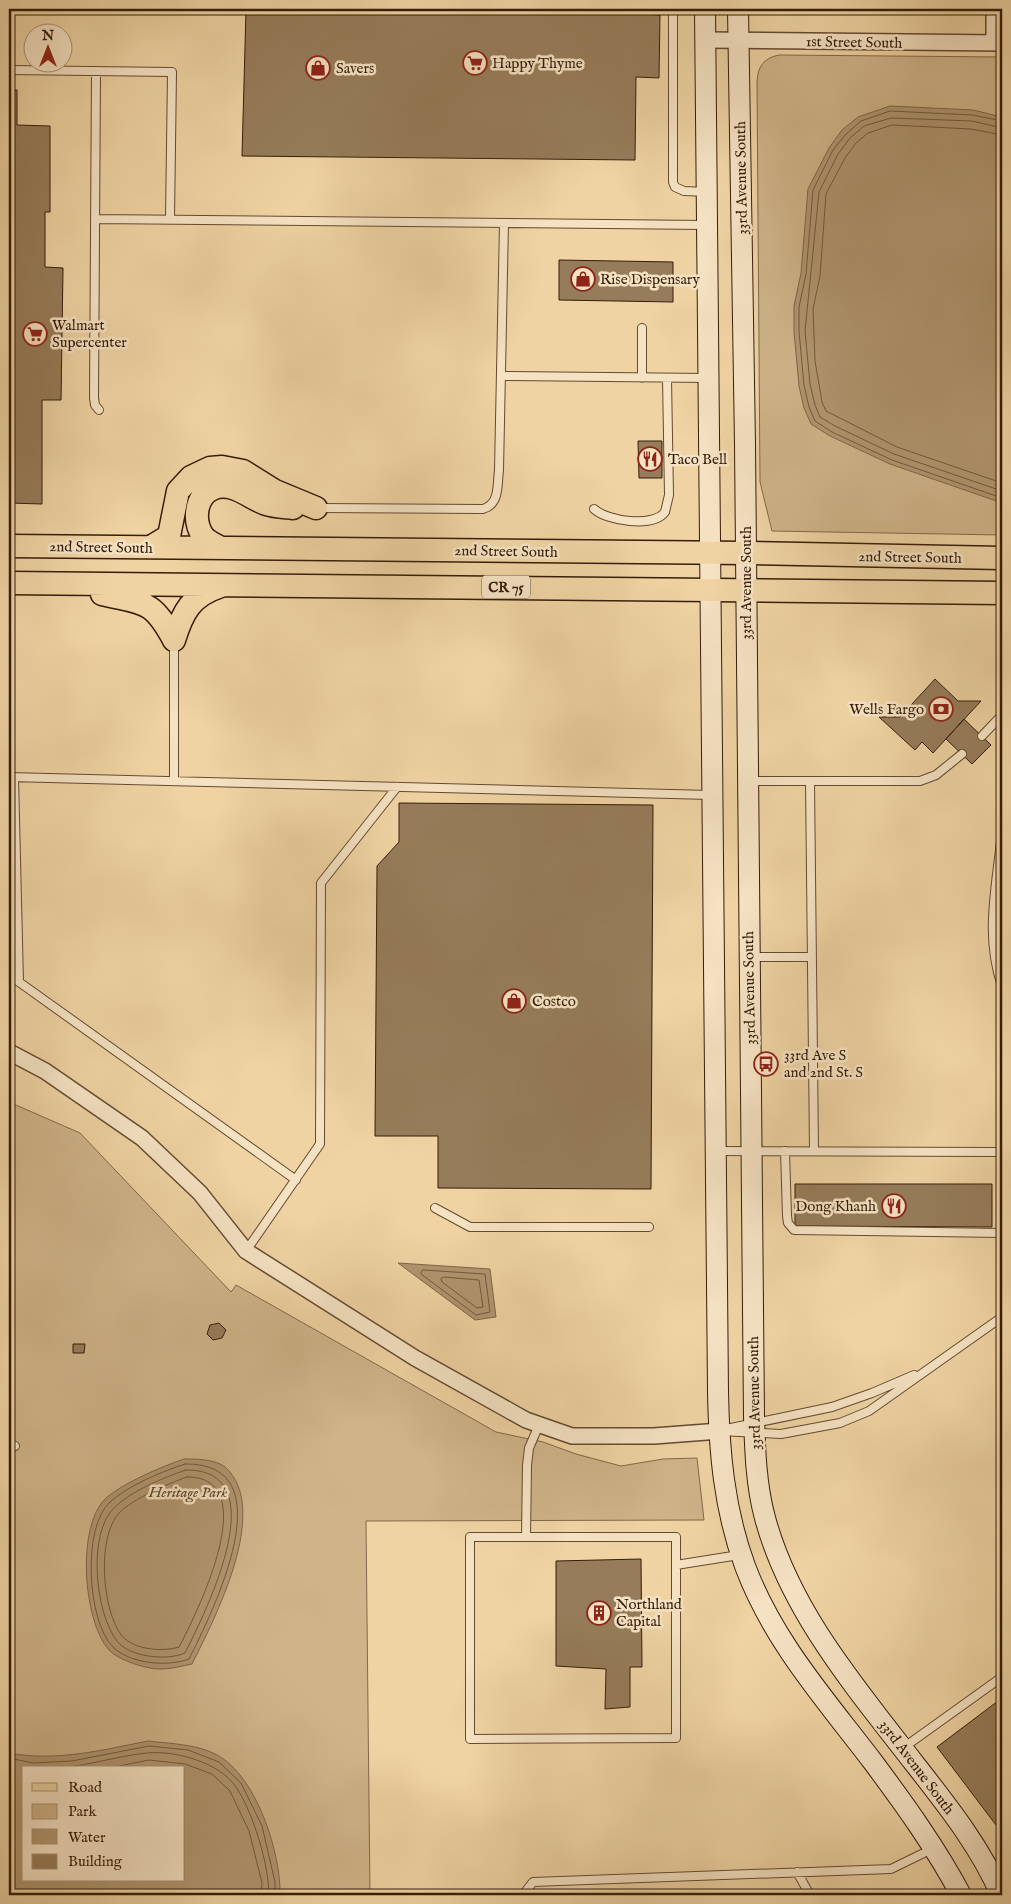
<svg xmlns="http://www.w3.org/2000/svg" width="1011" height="1904" font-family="'IM FELL English',serif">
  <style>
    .green { fill: #cfb489; stroke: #82684a; fill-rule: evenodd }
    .water { fill: #b0956f; stroke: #7f6547; fill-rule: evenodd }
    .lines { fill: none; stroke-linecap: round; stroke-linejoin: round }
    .shore { stroke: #72593c; stroke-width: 1 }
    .building { fill: #967c5a; stroke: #351d0a }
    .lane-casing { stroke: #644a30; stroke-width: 10 }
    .street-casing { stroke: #644a30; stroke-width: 18 }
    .secondary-casing { stroke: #351d0a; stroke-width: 22 }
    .primary-casing { stroke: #351d0a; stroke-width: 25 }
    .lane { stroke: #f5e2c3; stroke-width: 8 }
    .street { stroke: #f5e2c3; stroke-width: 15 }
    .secondary { stroke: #f5e2c3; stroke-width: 20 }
    .primary { stroke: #efd3a3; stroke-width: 22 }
    .labels { text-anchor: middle; stroke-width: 5; stroke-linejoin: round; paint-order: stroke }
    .shield { fill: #f5e2c3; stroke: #6f5842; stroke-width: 1 }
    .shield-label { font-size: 14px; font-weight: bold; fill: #351d0a }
    .street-label { font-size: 15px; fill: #351d0a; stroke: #f5e2c3 }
    .poi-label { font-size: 15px; fill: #351d0a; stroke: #f5e2c3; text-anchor: start }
    .park-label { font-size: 15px; font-style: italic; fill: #5c432a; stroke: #f5e2c3 }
  </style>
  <rect width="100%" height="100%" fill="#efd3a3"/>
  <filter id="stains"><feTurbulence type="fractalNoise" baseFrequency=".004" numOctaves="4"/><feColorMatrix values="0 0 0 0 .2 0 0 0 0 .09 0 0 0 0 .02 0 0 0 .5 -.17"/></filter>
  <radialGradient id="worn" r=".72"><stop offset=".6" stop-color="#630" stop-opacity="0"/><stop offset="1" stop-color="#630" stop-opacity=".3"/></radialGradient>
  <!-- green -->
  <path class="green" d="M779,55L1002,57V535L772,531L760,482L757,81C758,66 764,58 779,55Z
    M9,1102L80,1133L231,1292L236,1285L496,1432L543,1442L576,1454L621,1466L663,1459L697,1458L704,1520L366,1521L370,1895H9ZM24,1768H184V1880H24Z"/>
  <!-- water -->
  <path class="water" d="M890,106L973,110L1002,117V503L890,464L830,436L811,424L804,408L799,386L794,332V306L801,273L808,189L829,148L842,130L858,117Z
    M398,1263L490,1269L496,1317L475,1320Z
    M184,1459C196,1459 215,1459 225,1467C272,1509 214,1620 192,1664C182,1666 171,1669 162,1669C148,1670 118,1660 109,1650C83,1621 76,1526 106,1498C125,1482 161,1467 184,1459Z
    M148,1741C173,1744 201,1744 222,1758C258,1782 281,1854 280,1895H9V1753C56,1762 102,1750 148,1741ZM24,1768H184V1880H24Z"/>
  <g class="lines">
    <!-- shore -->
    <path class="shore" d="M1002,121L973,115L890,111L861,121L846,134L833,150L813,190L806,274L799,307V331L804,385L809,407L815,421L832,432L892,460L1002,498
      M1002,128L972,121L891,118L864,126L850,138L838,154L819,192L805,331L810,384L815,405L820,417L835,426L894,454L1002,491
      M1002,135L971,129L892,125L868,133L856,143L845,158L826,194L820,276L813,309L815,361L822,402L826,411L897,447L1002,483
      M423,1270L485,1274L490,1312L476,1315L421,1274Z
      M444,1277L479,1280L483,1307L477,1308L442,1282L441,1279Z
      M185,1464C288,1462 212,1613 189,1659C168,1667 130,1664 113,1647C87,1621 82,1527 110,1502C129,1485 161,1472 185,1464Z
      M186,1470C278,1469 205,1613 185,1653C167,1661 129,1657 117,1641C95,1613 87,1532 115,1507C131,1491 165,1477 186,1470Z
      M187,1477C265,1476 197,1613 179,1647C163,1652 134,1650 122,1636C102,1611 96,1536 120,1512C133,1499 169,1483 187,1477Z
      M9,1758L33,1763L72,1761L149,1746L188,1750L219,1762L241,1783L262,1826L275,1882V1895
      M57,1768C88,1766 117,1756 147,1753C176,1750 220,1763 236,1787C253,1812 269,1865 269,1895
      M109,1768L149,1760L185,1764L212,1774L230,1791L249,1831L262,1883L261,1895"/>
  </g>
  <!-- building -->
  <path class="building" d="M638,9V14L660,15L659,78L636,77L635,160L242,156L246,10H211Z
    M921,9H969V13H921Z
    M9,90H17V125L50,126V212H45V267L63,268L61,400H42V504L9,503Z
    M559,260L673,262V302L559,300Z
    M638,441H662V478H639Z
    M935,679L958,701H981L933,753L922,742L915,750L879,717H900Z
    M964,719L991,745L972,764L946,739Z
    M399,803L653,805L651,1189L438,1188V1136H375L377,866L399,842Z
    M795,1184H992V1227L795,1226Z
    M219,1323L226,1330L222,1338L213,1340L207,1334L210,1325Z
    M73,1344H85L84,1353H73Z
    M641,1559L642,1667H630V1707L605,1709L606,1669L556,1666V1561Z
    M1002,1698V1833L937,1747Z"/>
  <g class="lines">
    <!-- lane casing -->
    <g class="lane-casing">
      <path id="lane" d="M673,9V182L675,187L684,191L706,192
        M9,70L172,72L170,219
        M96,71L94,398L95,405L99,410
        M95,219L705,225
        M501,376L708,378
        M642,378V328
        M318,508L483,509C500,504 497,485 499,470L504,223
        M594,509C607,521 653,528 665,512L669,495L667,378
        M174,643V781
        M982,736L1002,715
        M9,777L710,795
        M14,777L19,982L296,1180
        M748,781H920L936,775L962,754
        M810,781L814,1150
        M1002,832C997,885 984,934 1002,986
        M750,957H811
        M9,976L19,982
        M716,1151L1002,1152
        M785,1151L787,1216L788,1223L794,1230L1002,1233
        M435,1208L470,1227H649
        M246,1251L320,1144L321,883L397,787
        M726,1429L832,1407L872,1393L914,1375
        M720,1431L781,1434L840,1423L869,1411L1002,1317
        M9,1449L15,1446
        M526,1537L527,1465L529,1448L539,1425
        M676,1565V1537H470V1739L676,1738V1565L739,1555
        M903,1748L1002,1677
        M797,1872L810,1895
        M523,1895L533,1882L891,1869L932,1849"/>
    </g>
    <!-- street casing -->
    <g class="street-casing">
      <path id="street" d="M705,40L1002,43
        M994,43V9
        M9,1052L45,1071L142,1138L200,1193L246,1251L415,1358L526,1420L572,1436H654L720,1431"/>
    </g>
    <!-- secondary casing -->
    <g class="secondary-casing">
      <path id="secondary" d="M705,9L718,1391C719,1451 724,1509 745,1566C773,1641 825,1699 873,1762C905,1805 936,1848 961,1895
        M738,9L745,444L754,1416C755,1450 756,1485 765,1518C790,1611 856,1688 914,1763C946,1804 980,1846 1001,1895"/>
    </g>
    <!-- primary casing -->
    <g class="primary-casing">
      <path id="primary" d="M9,546L746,553L1002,558
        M151,547L169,536L178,491L191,477L210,468L222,467L243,471L275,491L316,508
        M219,547C214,544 207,541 203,536C193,521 195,497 212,489C232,480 249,498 266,504C275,507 284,507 293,508
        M9,583L1002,593
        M102,594C144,604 152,599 174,640
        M174,640C183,611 191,596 221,586"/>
    </g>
    <!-- lane -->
    <use href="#lane" class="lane"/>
    <!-- street -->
    <use href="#street" class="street"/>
    <!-- secondary -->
    <use href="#secondary" class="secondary"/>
    <!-- primary -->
    <use href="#primary" class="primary"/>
  </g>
  <!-- icons -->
  <defs>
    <g id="supermarket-ring" transform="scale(1.25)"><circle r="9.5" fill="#f5e2c3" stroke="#8f2418" stroke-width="1.5"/><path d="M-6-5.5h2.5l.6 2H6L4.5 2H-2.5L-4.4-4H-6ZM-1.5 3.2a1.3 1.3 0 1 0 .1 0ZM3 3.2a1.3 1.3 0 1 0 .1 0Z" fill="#8f2418"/></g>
    <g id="shop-ring" transform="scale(1.25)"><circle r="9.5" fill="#f5e2c3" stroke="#8f2418" stroke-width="1.5"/><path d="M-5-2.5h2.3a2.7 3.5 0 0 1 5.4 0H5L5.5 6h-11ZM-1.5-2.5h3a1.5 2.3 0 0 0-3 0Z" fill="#8f2418"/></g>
    <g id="restaurant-ring" transform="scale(1.25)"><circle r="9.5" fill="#f5e2c3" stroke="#8f2418" stroke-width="1.5"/><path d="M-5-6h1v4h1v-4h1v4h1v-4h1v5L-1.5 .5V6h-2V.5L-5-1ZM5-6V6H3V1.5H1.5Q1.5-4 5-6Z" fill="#8f2418"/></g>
    <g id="bank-ring" transform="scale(1.25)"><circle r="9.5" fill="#f5e2c3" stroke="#8f2418" stroke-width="1.5"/><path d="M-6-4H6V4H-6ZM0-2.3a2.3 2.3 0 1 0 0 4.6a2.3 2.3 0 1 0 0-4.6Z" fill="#8f2418"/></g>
    <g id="bus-ring" transform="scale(1.25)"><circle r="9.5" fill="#f5e2c3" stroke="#8f2418" stroke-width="1.5"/><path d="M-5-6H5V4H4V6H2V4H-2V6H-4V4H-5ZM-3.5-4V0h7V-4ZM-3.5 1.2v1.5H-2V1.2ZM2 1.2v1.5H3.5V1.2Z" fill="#8f2418"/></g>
    <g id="building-ring" transform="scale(1.25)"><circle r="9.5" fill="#f5e2c3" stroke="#8f2418" stroke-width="1.5"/><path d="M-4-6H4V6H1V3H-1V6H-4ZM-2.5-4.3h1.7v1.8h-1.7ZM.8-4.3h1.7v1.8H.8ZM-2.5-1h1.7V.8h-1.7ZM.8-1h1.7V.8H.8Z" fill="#8f2418"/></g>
  </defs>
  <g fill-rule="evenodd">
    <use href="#supermarket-ring" x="475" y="63"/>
    <use href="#shop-ring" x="318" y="68"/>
    <use href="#shop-ring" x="583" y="279"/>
    <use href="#supermarket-ring" x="35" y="334"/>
    <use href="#restaurant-ring" x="650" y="459"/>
    <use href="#bank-ring" x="941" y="709"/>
    <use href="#shop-ring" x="514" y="1001"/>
    <use href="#bus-ring" x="766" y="1064"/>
    <use href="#restaurant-ring" x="894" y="1206"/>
    <use href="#building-ring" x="599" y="1613"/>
  </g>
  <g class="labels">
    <!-- shield labels -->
    <rect class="shield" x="482" y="575.5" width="48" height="23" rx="4"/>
    <g class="shield-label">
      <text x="506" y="592">CR 75</text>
    </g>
    <!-- street labels -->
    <g class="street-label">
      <text transform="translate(854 42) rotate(1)" y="5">1st Street South</text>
      <text transform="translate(741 178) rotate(-91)" y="5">33rd Avenue South</text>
      <text transform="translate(101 547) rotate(1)" y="5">2nd Street South</text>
      <text transform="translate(506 551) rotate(1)" y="5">2nd Street South</text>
      <text transform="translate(910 557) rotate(1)" y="5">2nd Street South</text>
      <text transform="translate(746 583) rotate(-90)" y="5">33rd Avenue South</text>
      <text transform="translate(749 988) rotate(-91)" y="5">33rd Avenue South</text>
      <text transform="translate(754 1393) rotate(-91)" y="5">33rd Avenue South</text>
      <text transform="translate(917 1767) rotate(53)" y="5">33rd Avenue South</text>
    </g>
    <!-- poi labels -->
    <g class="poi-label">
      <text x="492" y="68">Happy Thyme</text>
      <text x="336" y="73">Savers</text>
      <text x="600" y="284">Rise Dispensary</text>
      <text x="52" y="330">Walmart<tspan x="52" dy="17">Supercenter</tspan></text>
      <text x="668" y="464">Taco Bell</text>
      <text x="924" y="714" text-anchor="end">Wells Fargo</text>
      <text x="532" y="1006">Costco</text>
      <text x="784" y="1060">33rd Ave S<tspan x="784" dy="17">and 2nd St. S</tspan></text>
      <text x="876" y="1211" text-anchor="end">Dong Khanh</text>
      <text x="616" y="1609">Northland<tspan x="616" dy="17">Capital</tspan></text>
    </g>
    <!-- park labels -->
    <g class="park-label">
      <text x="188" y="1497">Heritage Park</text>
    </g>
  </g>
  <!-- margin -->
  <rect width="1011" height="1904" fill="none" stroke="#efd3a3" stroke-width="30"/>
  <rect x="10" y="10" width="991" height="1884" fill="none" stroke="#351d0a" stroke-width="2.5"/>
  <rect x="15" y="15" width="981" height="1874" fill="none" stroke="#351d0a"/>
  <!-- legend -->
  <rect x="22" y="1766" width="162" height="115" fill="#f5e2c3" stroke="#a89379"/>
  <rect x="32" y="1783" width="25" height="8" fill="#efd3a3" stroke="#a89379"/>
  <text x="68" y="1792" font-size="15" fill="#351d0a">Road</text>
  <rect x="32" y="1804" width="25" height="15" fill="#cfb489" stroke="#a89379"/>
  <text x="68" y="1816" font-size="15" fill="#351d0a">Park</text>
  <rect x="32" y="1829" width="25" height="15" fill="#b0956f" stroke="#a89379"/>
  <text x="68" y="1842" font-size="15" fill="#351d0a">Water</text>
  <rect x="32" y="1854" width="25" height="15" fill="#967c5a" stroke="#a89379"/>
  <text x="68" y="1866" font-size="15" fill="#351d0a">Building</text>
  <!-- north arrow -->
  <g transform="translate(48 48)"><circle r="24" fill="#f5e2c3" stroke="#a89379"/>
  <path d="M0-4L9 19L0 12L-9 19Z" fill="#8f2418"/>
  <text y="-8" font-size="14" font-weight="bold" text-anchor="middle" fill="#351d0a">N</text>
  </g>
  <rect width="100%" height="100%" filter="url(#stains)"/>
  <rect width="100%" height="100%" fill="url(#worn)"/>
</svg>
